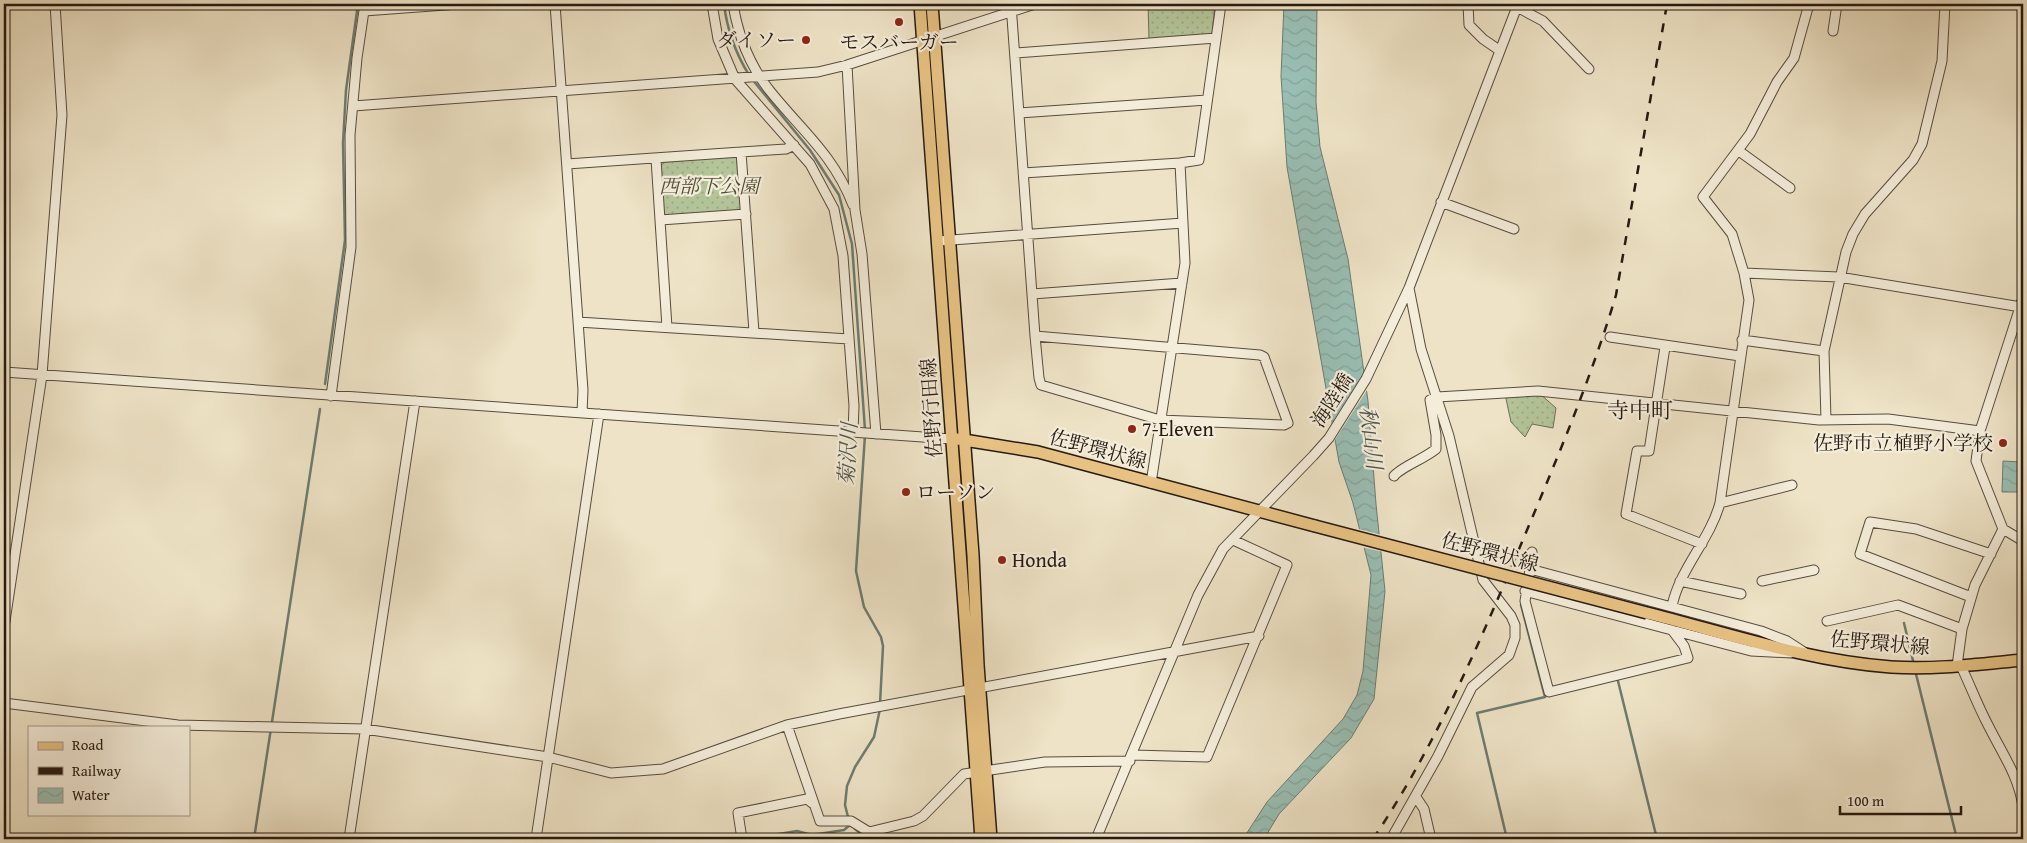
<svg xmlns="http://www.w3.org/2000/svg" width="2027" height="843" font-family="'Gentium Book Plus','Noto Serif JP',serif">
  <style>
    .grass { fill: url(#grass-dots); stroke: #6c6f56 }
    .water { fill: url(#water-waves); stroke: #6b7c73 }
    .pier { fill: #eee3c6 }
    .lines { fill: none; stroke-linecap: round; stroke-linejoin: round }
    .stream { stroke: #6b7c73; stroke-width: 2.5 }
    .minor-casing { stroke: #574c3f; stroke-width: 11 }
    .major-casing { stroke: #251912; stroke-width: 14 }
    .minor { stroke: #f4edda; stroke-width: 9 }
    .major { stroke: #e7c283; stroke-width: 11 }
    .rail { stroke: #251912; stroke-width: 2.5; stroke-dasharray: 9 9; stroke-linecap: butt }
    .major-bridge-casing { stroke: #251912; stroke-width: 14; stroke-linecap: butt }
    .major-bridge { stroke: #e7c283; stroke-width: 11 }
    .poi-dot { fill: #8f2418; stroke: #f4edda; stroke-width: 2 }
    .labels { text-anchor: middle; stroke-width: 4.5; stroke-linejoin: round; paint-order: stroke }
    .poi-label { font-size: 20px; fill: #251912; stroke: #f4edda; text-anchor: start }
    .park-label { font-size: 20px; font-style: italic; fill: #504d3a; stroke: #f4edda }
    .street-label { font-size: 20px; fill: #251912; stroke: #f4edda }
    .water-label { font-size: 21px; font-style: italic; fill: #4e534a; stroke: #f4edda }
    .quarter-label { font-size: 22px; fill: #251912; stroke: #f4edda }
  </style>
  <defs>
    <pattern id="grass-dots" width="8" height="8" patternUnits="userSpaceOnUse" patternTransform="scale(1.25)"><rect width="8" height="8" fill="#b3c599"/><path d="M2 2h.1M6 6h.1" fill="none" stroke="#9aa983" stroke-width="1.8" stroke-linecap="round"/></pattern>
    <pattern id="water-waves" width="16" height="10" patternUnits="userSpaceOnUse" patternTransform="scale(1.25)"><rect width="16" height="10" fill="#99beb3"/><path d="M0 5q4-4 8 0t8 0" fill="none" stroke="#84a399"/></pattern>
  </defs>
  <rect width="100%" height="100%" fill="#eee3c6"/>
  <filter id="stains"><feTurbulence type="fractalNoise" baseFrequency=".004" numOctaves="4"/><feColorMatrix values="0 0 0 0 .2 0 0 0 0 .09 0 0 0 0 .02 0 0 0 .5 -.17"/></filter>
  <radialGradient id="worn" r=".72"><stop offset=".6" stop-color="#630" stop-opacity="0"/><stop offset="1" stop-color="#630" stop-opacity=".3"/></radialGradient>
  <!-- grass -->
  <path class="grass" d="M1148,4H1215L1212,35L1149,39Z
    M733,156L738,159L741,209L739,212L667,218L664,215L660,166L665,162Z
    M1539,393L1556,408L1553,428L1532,424L1525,437L1511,422L1505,394Z"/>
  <!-- water -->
  <path class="water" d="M1284,4H1317L1316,102L1320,147L1348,259L1368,401L1376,504L1385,591L1374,699L1351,738L1279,814L1264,839H1243L1267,802L1343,719L1357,695L1363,671L1371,575L1353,503L1339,462L1287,167L1281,76Z
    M2003,461L2021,462L2020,492H2002Z"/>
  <!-- pier -->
  <path class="pier" d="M1366,369L1369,387L1333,443L1330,426Z
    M1355,528L1382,535L1384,552L1360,547Z"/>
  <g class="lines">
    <!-- stream -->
    <path class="stream" d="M724,4C727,29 736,54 749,75
      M752,79L810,150L839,195L852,244L865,430
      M325,384L345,240L343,143L346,90L358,4
      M865,435L856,571L864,607L881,637L883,646L880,704
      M1904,623L1914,665
      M1915,670L1957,839
      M1618,681L1657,839
      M855,829L868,839
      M254,839L320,409
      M749,839L797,831L812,835L844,830L850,825L845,805L847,786L855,767L874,737L880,709
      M1507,839L1477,713L1545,697L1521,605"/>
    <!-- minor casing -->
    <g class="minor-casing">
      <path id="minor" d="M555,4L583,390L582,413
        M712,4L718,39L735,79L810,164L834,209L843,256L854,406L853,432
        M733,4C738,35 750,66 770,91C802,131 833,154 853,205
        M1011,4L1035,336L1039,378L1041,385L1160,420L1284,425L1288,423L1264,357L1260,355L1035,336
        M1468,4L1469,25L1483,39L1499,50
        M1517,7L1543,21L1589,69
        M364,11L459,4
        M1833,31L1837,4
        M1015,53L1216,38
        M847,65L855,210L862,254L876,434
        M353,106L818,72L847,65L1035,4
        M1019,113L1207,100
        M1739,151L1790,188
        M741,152L754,332
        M656,159L667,327
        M567,164L741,152L786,149L794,145
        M1023,173L1180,163
        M1441,202L1514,229
        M660,220L746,214
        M938,241L1183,223
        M1744,273L1839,277L2021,307
        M1032,294L1182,283
        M578,322L849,339
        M1610,337L1740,356
        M1742,340L1824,351
        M1665,347L1649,451H1637L1626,514L1702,544
        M4,372L951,439
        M331,396L351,247L350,135L357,58L365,4
        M1826,420L1824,351L1846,252L1853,234L1865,214L1913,160L1922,144L1942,61L1945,4
        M1980,431L2023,298
        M1394,476C1401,467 1424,459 1436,449V435L1430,400L1437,397L1538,391L1819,420L1888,419L1980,431L1976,461L2003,529L1975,585L1962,629L1957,666
        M1151,483L1185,263L1180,163L1199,160L1221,4
        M1720,503L1792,485
        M2003,529L2023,541
        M1530,569L1532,552
        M1680,581L1741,594
        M1762,581L1814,570
        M1525,591L1751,651L1791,653
        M1971,597L1860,554L1870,522L1916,529L1991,554
        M1672,606C1680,568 1710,540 1720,503L1749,300L1744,273L1732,234L1703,197L1750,134L1777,82L1794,58L1809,4
        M1827,621L1898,605L1962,629
        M4,628L42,375L62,115L55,4
        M1672,630L1684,646L1688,658L1549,692L1525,601L1530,569L1761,631L1787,641L1804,652
        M1961,666C1970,685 1978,706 1988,725C2002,753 2018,775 2023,806
        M4,703L178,725L365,729L548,757L611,773L663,769L787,725L839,714L1259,636
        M787,725L820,821H851L869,832L914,821L923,816L964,774L1045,762L1130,761
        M1132,755L1207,757L1287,565L1233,540
        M1416,797L1424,809L1431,839
        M349,839L415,401
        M536,839L599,414
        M742,839L738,813L807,799L812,803
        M1096,839L1198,595L1223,549L1313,456L1329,438L1366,379L1409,288L1518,4
        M1391,839L1438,756L1472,687L1509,655L1515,638V625L1511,616L1483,580L1449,436L1421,349L1409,288"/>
    </g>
    <!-- major casing -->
    <g class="major-casing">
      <path id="major" d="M920,4L981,839
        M932,4L973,555L978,665L991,839
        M958,439L1038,452L1315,526
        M1647,613C1726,633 1808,661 1891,667C1935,670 1980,664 2023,660"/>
    </g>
    <!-- minor -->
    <use href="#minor" class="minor"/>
    <!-- major -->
    <use href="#major" class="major"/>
    <!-- rail -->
    <path class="rail" d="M1373,839C1435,747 1479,644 1522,542C1556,461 1591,379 1616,295L1667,4"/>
    <!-- major-bridge casing -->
    <g class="major-bridge-casing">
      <path id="major-bridge" d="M1315,526L1647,613"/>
    </g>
    <!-- major-bridge -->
    <use href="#major-bridge" class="major-bridge"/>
  </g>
  <!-- markers -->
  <g class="poi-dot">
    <circle cx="899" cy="22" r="5"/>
    <circle cx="806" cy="40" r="5"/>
    <circle cx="1132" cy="429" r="5"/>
    <circle cx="2003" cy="443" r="5"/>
    <circle cx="906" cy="492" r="5"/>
    <circle cx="1002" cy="560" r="5"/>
  </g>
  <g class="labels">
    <!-- poi labels -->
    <g class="poi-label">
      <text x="796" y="47" text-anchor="end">ダイソー</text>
      <text x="899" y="49" text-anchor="middle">モスバーガー</text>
      <text x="1142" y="436">7-Eleven</text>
      <text x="1993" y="450" text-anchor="end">佐野市立植野小学校</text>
      <text x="916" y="499">ローソン</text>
      <text x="1012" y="567">Honda</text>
    </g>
    <!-- park labels -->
    <g class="park-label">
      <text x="709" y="193">西部下公園</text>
    </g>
    <!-- street labels -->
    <g class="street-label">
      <text transform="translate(1332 400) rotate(-57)" y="7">海陸橋</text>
      <text transform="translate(931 408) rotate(-94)" y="7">佐野行田線</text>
      <text transform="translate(1098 449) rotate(15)" y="7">佐野環状線</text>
      <text transform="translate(1490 552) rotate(15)" y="7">佐野環状線</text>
      <text transform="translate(1880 643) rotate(5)" y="7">佐野環状線</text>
    </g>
    <!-- water labels -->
    <g class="water-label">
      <text transform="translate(1371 438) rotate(83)" y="7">秋山川</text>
      <text transform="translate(848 454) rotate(-87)" y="7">菊沢川</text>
    </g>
    <!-- quarter labels -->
    <g class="quarter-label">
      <text x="1640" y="418">寺中町</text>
    </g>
  </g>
  <!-- margin -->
  <rect width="2027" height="843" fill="none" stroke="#eee3c6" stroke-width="20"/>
  <rect x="5" y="5" width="2017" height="833" fill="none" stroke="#251912" stroke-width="2.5"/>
  <rect x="10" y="10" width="2007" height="823" fill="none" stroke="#251912"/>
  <!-- legend -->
  <rect x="28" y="726" width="162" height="90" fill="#f4edda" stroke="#a1988a"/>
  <rect x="38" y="742" width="25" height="8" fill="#e7c283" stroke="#a1988a"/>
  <text x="72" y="750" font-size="15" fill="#251912">Road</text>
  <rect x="38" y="767" width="25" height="8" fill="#251912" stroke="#a1988a"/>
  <text x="72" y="776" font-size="15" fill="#251912">Railway</text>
  <rect x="38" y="788" width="25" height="15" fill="url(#water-waves)" stroke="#a1988a"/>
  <text x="72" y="800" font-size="15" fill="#251912">Water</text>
  <!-- scale -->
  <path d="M1840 806v8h121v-8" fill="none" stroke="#251912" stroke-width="2.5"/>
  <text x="1847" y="806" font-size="15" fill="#251912" stroke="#f4edda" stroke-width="4" paint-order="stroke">100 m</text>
  <rect width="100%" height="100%" filter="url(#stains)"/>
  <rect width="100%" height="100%" fill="url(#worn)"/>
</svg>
